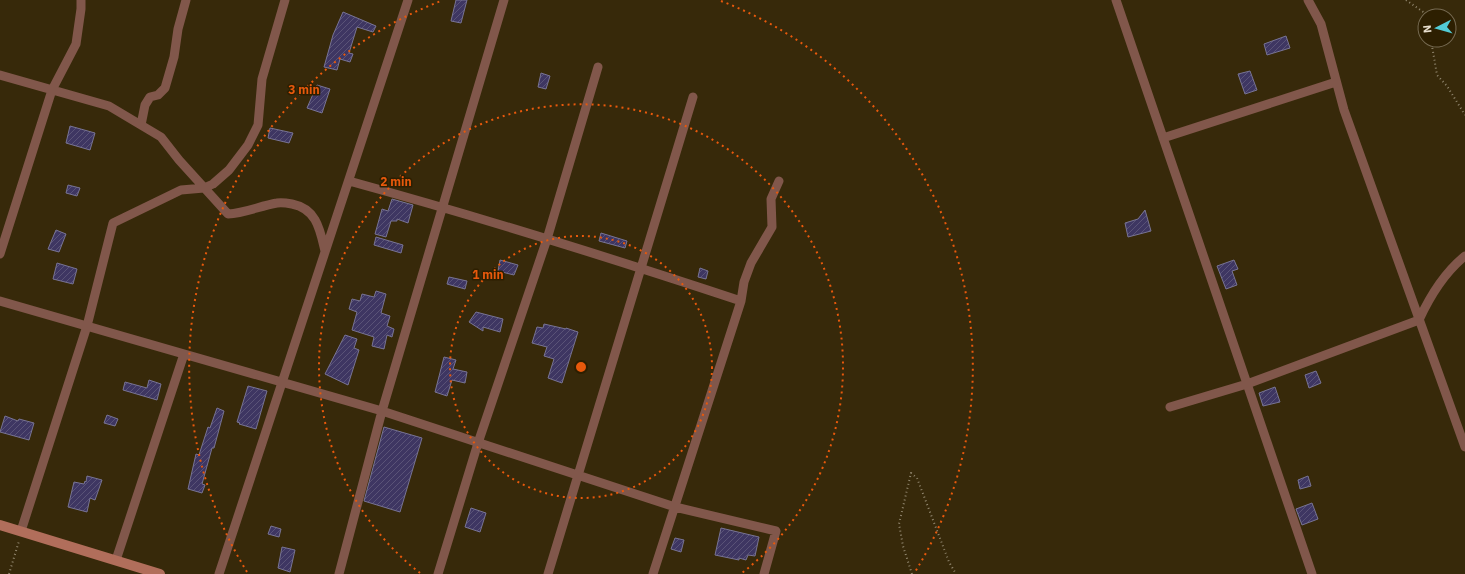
<svg xmlns="http://www.w3.org/2000/svg" width="1465" height="574" font-family="'IBM Plex Sans',sans-serif">
  <style>
    .building { fill: url(#building-hatch); stroke: #787494 }
    .lines { fill: none; stroke-linecap: round; stroke-linejoin: round }
    .path { stroke: #92876f; stroke-width: 2; stroke-dasharray: 1 3; stroke-linecap: butt }
    .street { stroke: #81574b; stroke-width: 9 }
    .secondary { stroke: #b16e5b; stroke-width: 10 }
    .ring { fill: none; stroke: #e8590c; stroke-width: 2; stroke-dasharray: 2 4 }
    .centre { fill: #e8590c; stroke: #2d1f01; stroke-width: 2 }
    .ring-label { font-size: 12px; text-anchor: middle; font-weight: bold; fill: #e8590c; stroke: #2d1f01; stroke-width: 3; stroke-linejoin: round; paint-order: stroke }
  </style>
  <defs>
    <pattern id="building-hatch" width="6" height="6" patternUnits="userSpaceOnUse"><rect width="6" height="6" fill="#3e3662"/><path d="M-1 1l2-2M0 6l6-6M5 7l2-2" fill="none" stroke="#5a5377"/></pattern>
  </defs>
  <rect width="100%" height="100%" fill="#37290a"/>
  <!-- building -->
  <path class="building" d="M456,0H467L461,23L451,21Z
    M343,12L376,26L373,32L357,27L349,53L353,54L350,62L340,59L337,70L324,67L333,35Z
    M1286,36L1290,48L1267,55L1264,44Z
    M1250,71L1257,90L1245,94L1238,74Z
    M541,73L550,76L546,89L538,87Z
    M317,85L330,89L322,113L307,108Z
    M70,126L95,133L90,150L66,143Z
    M270,128L293,133L289,143L268,138Z
    M68,185L80,188L77,196L66,193Z
    M392,199L413,205L408,223L397,219V221H391L386,237L375,234L382,209L388,211Z
    M1145,210L1151,231L1128,237L1125,223L1138,219Z
    M56,230L66,234L59,252L48,249Z
    M601,233L627,241L625,248L599,241Z
    M376,237L403,245L401,253L374,245Z
    M500,260L518,265L514,275L498,271Z
    M1234,260L1238,269L1232,271L1237,285L1226,289L1217,266Z
    M57,263L77,269L73,284L53,279Z
    M700,268L708,271L706,279L698,277Z
    M449,277L467,281L465,289L447,284Z
    M376,291L386,294L381,313L390,316L387,326L394,329L392,337L387,335L384,349L372,346L374,337L352,330L357,312L349,309L352,299L360,301L362,294L374,297Z
    M476,312L503,319L500,332L483,327V331L469,322Z
    M544,324L566,329V328L578,332L562,383L548,378L554,359L544,356L547,347L532,343L537,327L543,328Z
    M345,335L357,339L354,348L359,350L348,385L325,374Z
    M444,357L456,360L453,369L467,372L465,383L452,380L447,396L435,392Z
    M1316,371L1321,383L1309,388L1305,375Z
    M149,380L161,384L157,400L123,390L125,382L147,388Z
    M248,386L267,391L256,429L239,424L240,423L237,422Z
    M1275,387L1280,402L1263,406L1259,393Z
    M217,408L224,411L214,448H212L202,484L205,485L202,493L188,489L196,454L199,455L208,427L210,428Z
    M107,415L118,419L115,426L104,423Z
    M5,416L18,421L19,419L34,423L29,440L0,432Z
    M384,427L422,438L400,512L364,501Z
    M87,476L102,480L95,500L90,498L87,512L68,507L74,482L84,484L85,481L86,482Z
    M1308,476L1311,486L1300,489L1298,480Z
    M1312,503L1318,519L1302,525L1296,509Z
    M471,508L486,513L480,532L465,527Z
    M271,526L281,529L279,537L268,534Z
    M721,528L759,537L755,556L748,555L746,560L739,558V560L715,555Z
    M675,538L684,540L681,552L671,549Z
    M282,547L295,550L290,572L278,568Z"/>
  <g class="lines">
    <!-- path -->
    <path class="path" d="M1406,0L1429,16
      M1431,40L1437,75L1447,86L1465,115
      M9,574L19,541
      M912,574L903,546L899,524L911,473L917,478L949,562L956,574"/>
    <!-- street -->
    <path class="street" d="M1116,0L1312,574
      M1308,0L1321,24L1344,110L1465,447
      M0,75L109,106L161,137L179,160L228,214C245,213 260,206 277,203C282,202 287,203 292,204C317,209 320,230 325,251
      M141,125L145,105L150,97L158,95L165,88L174,57L178,29L186,0
      M1163,138L1336,82
      M349,181C480,217 611,258 741,301
      M0,254L52,90L76,44L81,9V0
      M0,301L382,411L675,507L776,531L764,574
      M1170,407L1247,384L1419,320C1430,296 1444,273 1465,256
      M21,531L87,326L113,223L181,190L204,188L213,184L229,170L248,145L258,125L262,79L285,0
      M116,560L184,354
      M219,574L408,0
      M339,574L382,411L504,0
      M438,574L478,443L547,239L598,67
      M548,574L693,97
      M653,574L741,301L744,282L751,263L772,227L771,199L779,181"/>
    <!-- secondary -->
    <path class="secondary" d="M0,525L160,574"/>
  </g>
  <!-- distance rings -->
  <g class="ring">
    <circle cx="581" cy="367" r="131"/>
    <path d="M420 573A262 262 0 1 1 742 573"/>
    <path d="M247 572A392 392 0 0 1 441 1M721 1A392 392 0 0 1 915 572"/>
  </g>
  <circle cx="581" cy="367" r="6" class="centre"/>
  <g class="ring-label">
    <text x="304" y="94">3 min</text>
    <text x="396" y="186">2 min</text>
    <text x="488" y="279">1 min</text>
  </g>
  <!-- north arrow -->
  <g transform="translate(1437 28) rotate(264)"><circle r="19" fill="#2d1f01" stroke="#776b53"/>
  <path d="M0-3L7 15L0 10L-7 15Z" fill="#52ccd6"/>
  <text y="-6" font-size="11" font-weight="bold" text-anchor="middle" fill="#e7decd">N</text>
  </g>
</svg>
